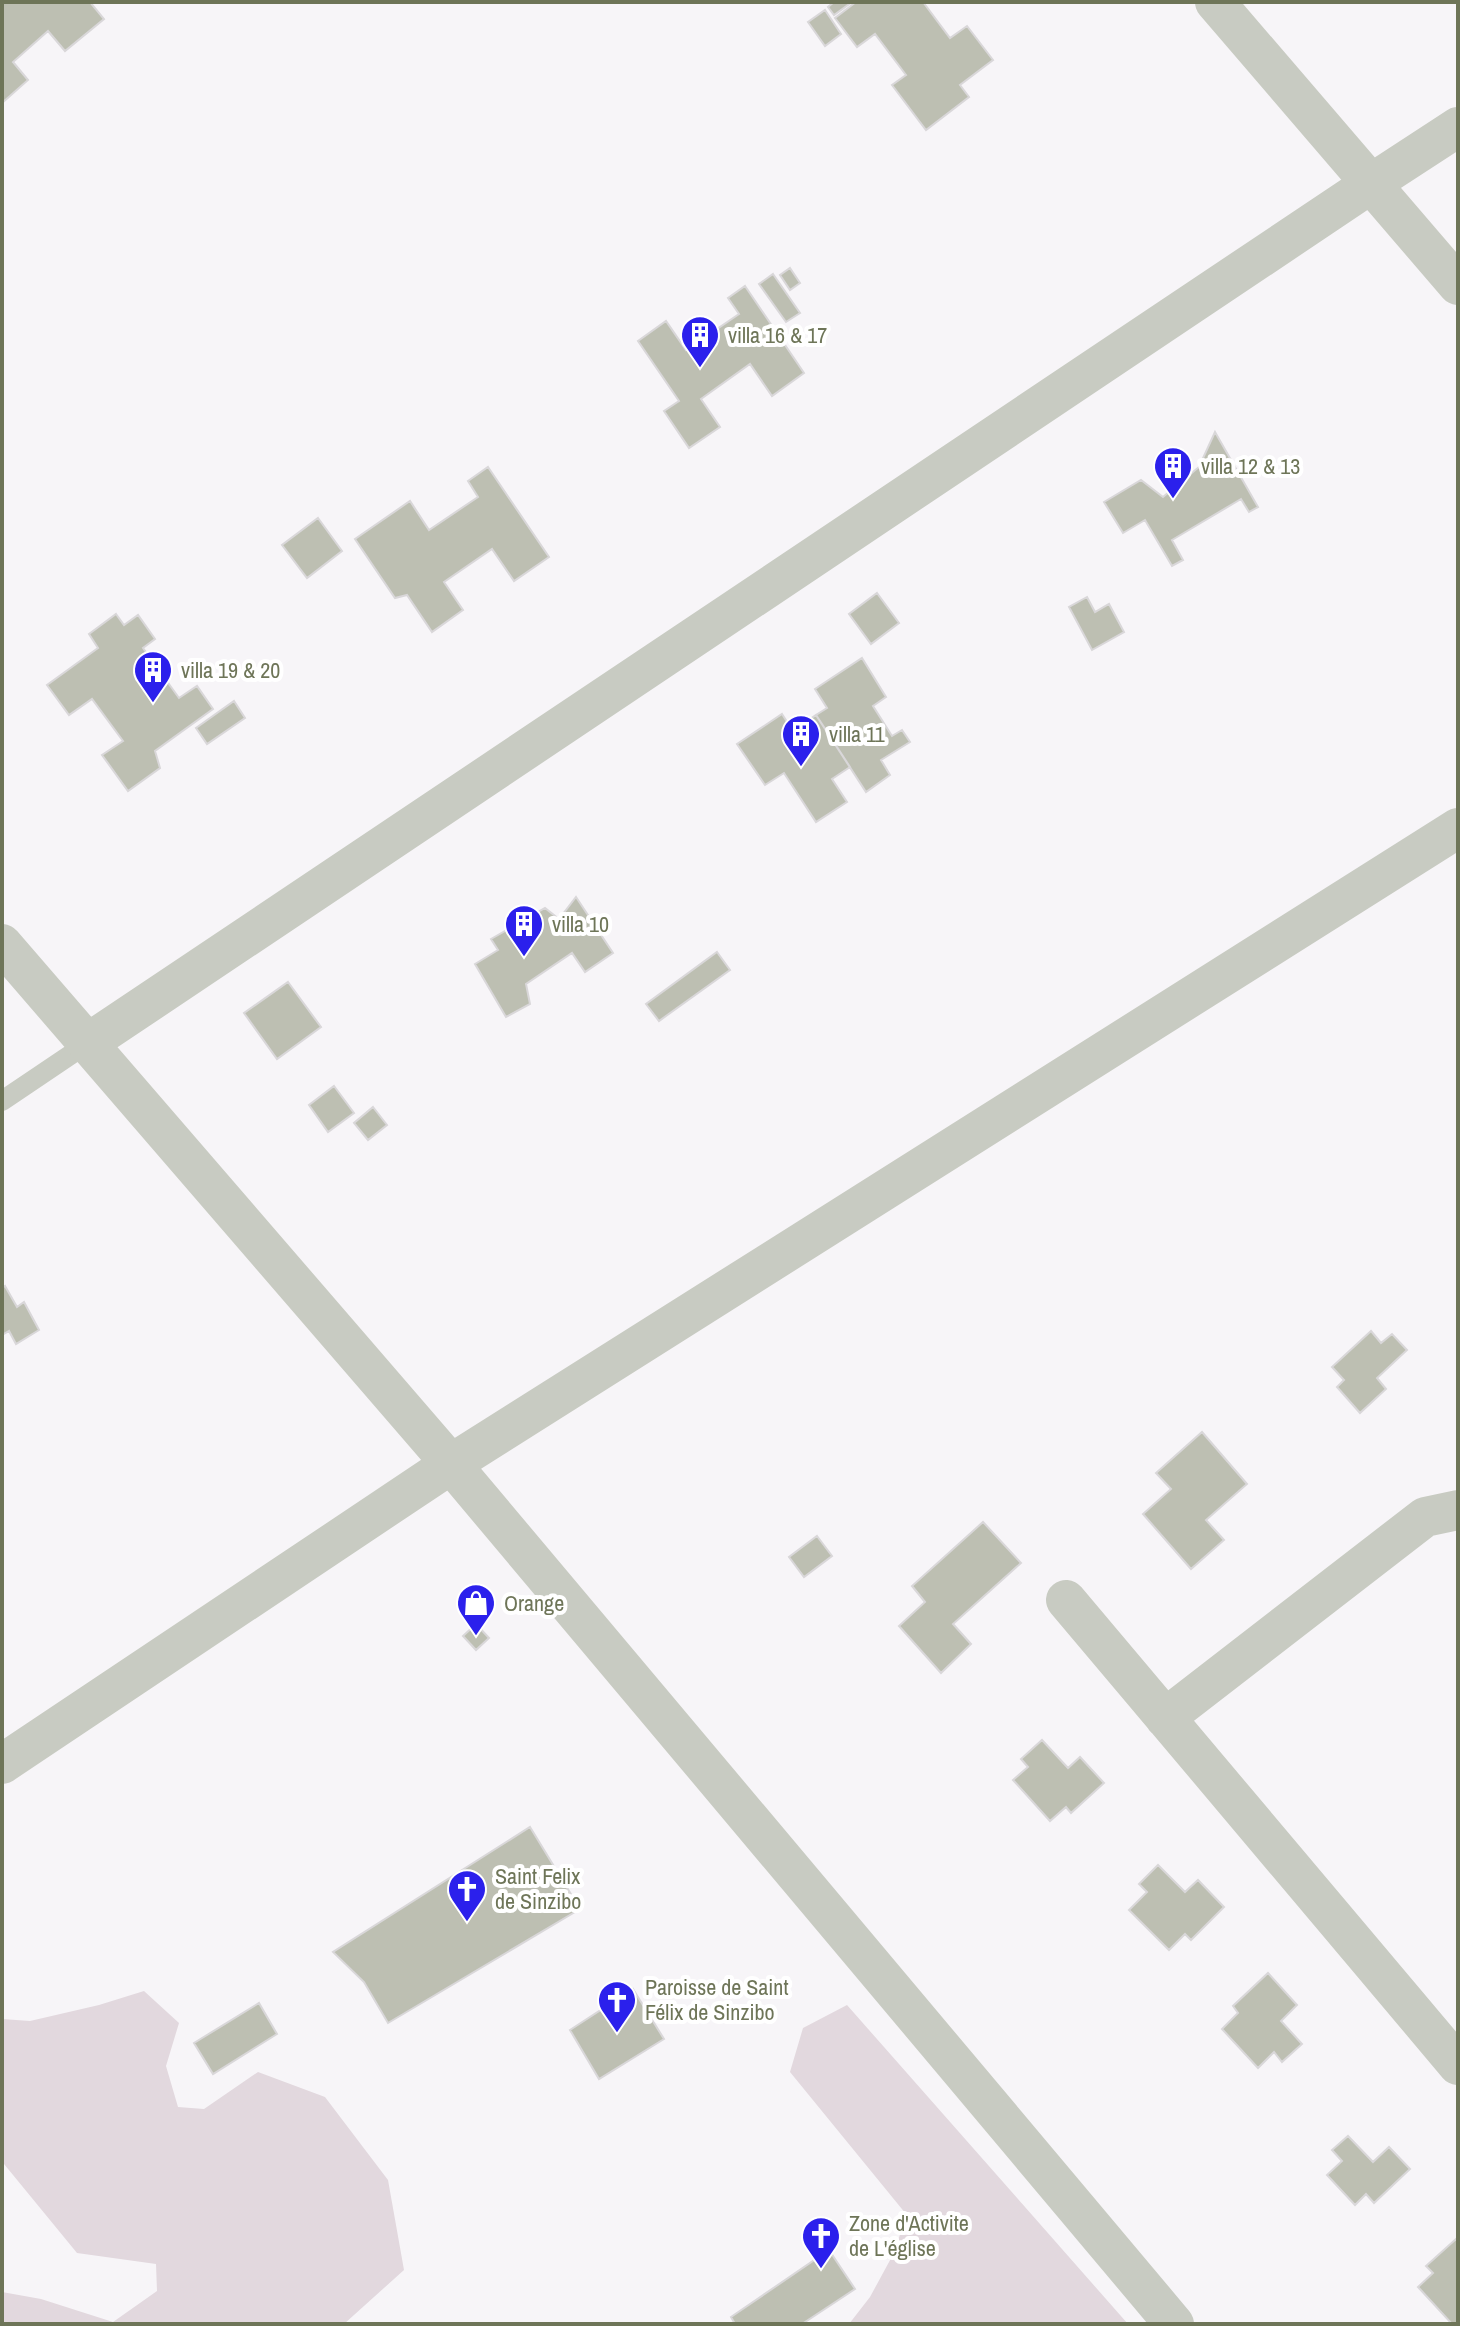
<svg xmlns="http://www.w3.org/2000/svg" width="1460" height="2326" font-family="'Archivo Narrow',sans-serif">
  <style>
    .green { fill: #e2d8de }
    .building { fill: #bdbfb2; stroke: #d9d7d9; stroke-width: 2 }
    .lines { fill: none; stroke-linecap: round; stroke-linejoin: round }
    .service { stroke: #c8cbc2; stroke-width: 20 }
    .minor { stroke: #c8cbc2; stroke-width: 40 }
    .labels { text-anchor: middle; stroke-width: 8; stroke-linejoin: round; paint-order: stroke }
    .poi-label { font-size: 22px; fill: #6e7558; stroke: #fff; text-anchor: start }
  </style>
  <rect width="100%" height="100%" fill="#f7f5f8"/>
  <!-- green -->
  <path class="green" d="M144,1991L179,2023L166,2066L178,2107L204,2109L258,2072L325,2097L388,2180L404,2270L344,2324H2V2292L41,2299L113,2322L157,2291L156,2264L77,2253L4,2164L2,2159V2019L30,2021L99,2005Z
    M847,2005L1128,2324H849L870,2297L895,2251L906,2214L790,2072L803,2028Z"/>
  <!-- building -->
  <path class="building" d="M2,2H90L104,19L65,51L48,31L13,62L28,80L2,103Z
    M834,2H852L834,15L828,7Z
    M856,2H923L950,38L967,26L993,60L960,85L969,97L926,130L892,85L906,75L875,34L857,47L835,18Z
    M825,10L841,34L825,46L808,22Z
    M790,268L800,283L790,290L780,275Z
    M773,274L800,313L786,322L759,284Z
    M745,286L804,373L772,396L750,364L701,399L720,427L689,448L664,411L679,401L638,341L666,321L686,350L739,314L728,298Z
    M1215,432L1258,507L1249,512L1241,499L1172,540L1183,560L1172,566L1145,520L1123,533L1104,502L1141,480L1163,497L1199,467Z
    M488,467L549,557L514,581L492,549L444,582L463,610L432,632L407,595L395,598L355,539L410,501L429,530L478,497L468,481Z
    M318,518L342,551L307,578L282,545Z
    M877,593L899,623L871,644L849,614Z
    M1087,597L1095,612L1109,604L1124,632L1092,650L1069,607Z
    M116,614L124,625L138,615L155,639L143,648L179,698L197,686L213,709L155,751L160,768L128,791L102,755L123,741L92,699L69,715L47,685L98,648L89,634Z
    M862,658L886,697L873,706L892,736L902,730L910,742L881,760L890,775L866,792L816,715L827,708L815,689Z
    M234,701L245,718L207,744L196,728Z
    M782,714L793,731L816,715L850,767L832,779L847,802L816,822L784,773L765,785L737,744Z
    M576,897L613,953L585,972L572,953L526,984L530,1004L506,1017L475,964L498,950L491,939L545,908L559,919Z
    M717,952L730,970L659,1021L646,1004Z
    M288,982L321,1027L277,1059L244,1013Z
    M334,1086L354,1113L328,1132L309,1105Z
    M373,1107L387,1125L368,1140L354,1123Z
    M5,1286L17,1307L24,1302L39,1330L16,1344L9,1331L2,1335V1288Z
    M1371,1331L1381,1343L1392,1334L1407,1350L1377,1378L1386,1389L1360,1413L1337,1387L1344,1380L1332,1367Z
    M1202,1432L1247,1484L1206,1520L1224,1540L1191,1569L1143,1514L1171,1489L1156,1473Z
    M983,1522L1021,1563L953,1624L971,1644L941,1673L899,1626L925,1602L912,1586Z
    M817,1536L832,1556L804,1577L789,1557Z
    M476,1624L489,1638L476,1650L463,1636Z
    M1042,1740L1068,1768L1080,1757L1104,1783L1071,1813L1066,1807L1050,1821L1013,1780L1028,1767L1021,1759Z
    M530,1827L580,1909L388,2023L364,1982L333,1952Z
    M1158,1865L1185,1892L1198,1880L1224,1907L1191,1940L1185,1934L1169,1950L1129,1910L1147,1892L1139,1884Z
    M1268,1973L1297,2005L1281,2021L1302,2044L1282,2062L1274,2052L1258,2068L1222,2029L1238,2013L1233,2006Z
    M633,1989L664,2039L599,2079L570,2030Z
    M259,2003L277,2034L213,2074L194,2043Z
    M1348,2136L1373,2162L1389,2147L1410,2169L1374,2203L1366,2194L1355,2205L1327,2175L1342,2161L1332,2150Z
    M1456,2239L1458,2242V2323L1452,2324L1418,2287L1433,2273L1426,2266Z
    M829,2250L855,2289L802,2324H735L731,2317Z"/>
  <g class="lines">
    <!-- service -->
    <path class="service" d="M2,1101L88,1043"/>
    <!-- minor -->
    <path class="minor" d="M1215,2L1458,285
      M2,944L451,1464L1174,2324
      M88,1043L1372,183L1458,127
      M1066,1600L1458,2065
      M1165,1718L1425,1517L1458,1510
      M2,1764L451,1464L1458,828"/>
  </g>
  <!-- icons -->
  <defs>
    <g id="building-pin" transform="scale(2)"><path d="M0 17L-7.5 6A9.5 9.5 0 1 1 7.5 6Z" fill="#2b20ec" stroke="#fff"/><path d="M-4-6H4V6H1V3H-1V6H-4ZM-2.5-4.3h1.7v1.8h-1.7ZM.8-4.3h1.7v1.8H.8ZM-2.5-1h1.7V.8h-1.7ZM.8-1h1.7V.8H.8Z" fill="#fff"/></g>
    <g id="shop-pin" transform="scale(2)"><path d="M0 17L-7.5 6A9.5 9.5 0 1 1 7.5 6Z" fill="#2b20ec" stroke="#fff"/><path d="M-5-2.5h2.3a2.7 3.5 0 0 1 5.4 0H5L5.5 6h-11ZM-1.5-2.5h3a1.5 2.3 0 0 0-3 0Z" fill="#fff"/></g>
    <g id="church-pin" transform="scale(2)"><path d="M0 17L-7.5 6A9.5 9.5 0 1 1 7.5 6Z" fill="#2b20ec" stroke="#fff"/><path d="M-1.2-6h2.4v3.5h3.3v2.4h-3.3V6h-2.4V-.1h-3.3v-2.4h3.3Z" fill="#fff"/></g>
  </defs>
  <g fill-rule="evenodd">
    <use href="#building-pin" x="700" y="335"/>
    <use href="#building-pin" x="1173" y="466"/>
    <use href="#building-pin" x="153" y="670"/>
    <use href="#building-pin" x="801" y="734"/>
    <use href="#building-pin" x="524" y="924"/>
    <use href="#shop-pin" x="476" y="1603"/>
    <use href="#church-pin" x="467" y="1889"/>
    <use href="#church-pin" x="617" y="2000"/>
    <use href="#church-pin" x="821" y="2236"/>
  </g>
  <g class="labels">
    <!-- poi labels -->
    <g class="poi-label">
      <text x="728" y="343">villa 16 &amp; 17</text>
      <text x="1201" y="474">villa 12 &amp; 13</text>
      <text x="181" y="678">villa 19 &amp; 20</text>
      <text x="829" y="742">villa 11</text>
      <text x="552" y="932">villa 10</text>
      <text x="504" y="1611">Orange</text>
      <text x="495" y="1884">Saint Felix<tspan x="495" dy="25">de Sinzibo</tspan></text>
      <text x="645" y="1995">Paroisse de Saint<tspan x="645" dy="25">Félix de Sinzibo</tspan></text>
      <text x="849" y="2231">Zone d'Activite<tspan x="849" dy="25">de L'église</tspan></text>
    </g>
  </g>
  <!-- border -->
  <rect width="1460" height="2326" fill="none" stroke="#6e7558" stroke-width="8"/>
</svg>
